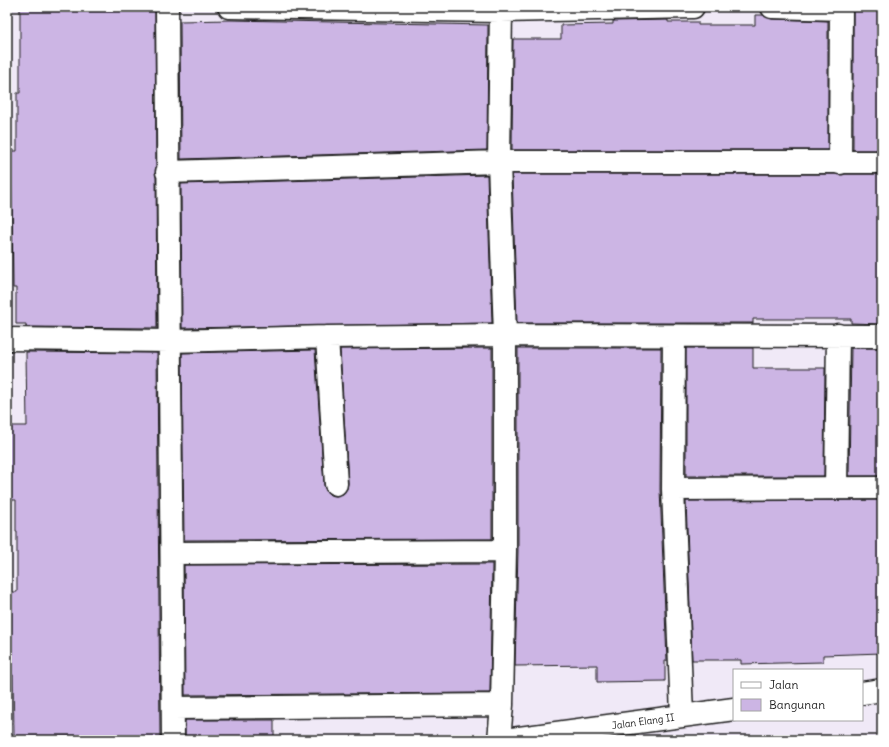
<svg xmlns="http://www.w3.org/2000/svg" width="889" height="747" font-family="Delius,sans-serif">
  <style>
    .building { fill: #ccb5e4; stroke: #1c1c1c }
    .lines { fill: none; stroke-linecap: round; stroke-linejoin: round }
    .street-casing { stroke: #1c1c1c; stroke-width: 25 }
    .street { stroke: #fff; stroke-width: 22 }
    .labels { text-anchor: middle; stroke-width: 3; stroke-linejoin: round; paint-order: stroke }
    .street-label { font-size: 10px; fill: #1c1c1c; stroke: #fff }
  </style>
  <rect width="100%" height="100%" fill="#f0e9f7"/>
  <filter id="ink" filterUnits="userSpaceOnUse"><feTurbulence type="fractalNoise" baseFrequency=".025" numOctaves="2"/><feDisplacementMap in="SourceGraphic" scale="8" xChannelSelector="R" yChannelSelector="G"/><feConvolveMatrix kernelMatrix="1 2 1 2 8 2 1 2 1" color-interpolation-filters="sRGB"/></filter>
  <g filter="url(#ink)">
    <!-- building -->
    <path class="building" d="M20,7H87V11L155,10L157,328L26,327V324H16V288H13L11,151H17V93H20Z
      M853,7H882V150H853Z
      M755,15H763L772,19L828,21V150H512L513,39H561V25L613,24V21L668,20V22H698V25H755Z
      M230,20L488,25L487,150L181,159L180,21Z
      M512,174H882V324L851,323V319H753V323H517Z
      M487,175L492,323L182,328L181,184Z
      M492,348V539L184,540L182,353L315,350L324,485L326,491L330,495L336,496L343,494L347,489L348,483L340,349Z
      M518,348H661L660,489L667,661H665V681L597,682V665L515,666L518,551Z
      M686,348H753V368H825L824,476H686Z
      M851,348H882V476H849Z
      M26,352L157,353L160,740H96V736L14,737L13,675H7V628H9V592H17V531H16V500H7V426H27Z
      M882,500V653L823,655V662L741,664V660H692L686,501Z
      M492,564L490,693L185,695L184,565Z
      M185,720H274V740H185Z"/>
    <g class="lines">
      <!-- street casing -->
      <g class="street-casing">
        <path id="street" d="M167,7L173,740
          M229,7L500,11L693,7
          M772,7L841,9
          M840,163L841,7
          M167,172L499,162H882
          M674,336L673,489L682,715
          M327,337L336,484
          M7,339L169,341L327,337L505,335L882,336
          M836,488L838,335
          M673,489L882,488
          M173,553L505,551
          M862,693L882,690
          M173,708L502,705
          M499,740L502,705L505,551V335L499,162L501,7
          M504,740L734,709"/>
      </g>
      <!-- street -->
      <use href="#street" class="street"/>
    </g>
  </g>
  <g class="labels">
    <!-- street labels -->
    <g class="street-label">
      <text transform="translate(643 721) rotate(-8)" y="4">Jalan Elang II</text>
    </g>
  </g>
  <!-- margin -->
  <rect width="889" height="747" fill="none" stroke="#fff" stroke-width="24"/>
  <rect x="12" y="12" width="865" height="723" fill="none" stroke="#1c1c1c" stroke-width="1.5" filter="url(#ink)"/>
  <!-- legend -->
  <rect x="733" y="669" width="130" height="52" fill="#ffffff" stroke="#a4a4a4"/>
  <rect x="741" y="682" width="20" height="6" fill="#ffffff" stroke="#a4a4a4"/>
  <text x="769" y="689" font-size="12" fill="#1c1c1c">Jalan</text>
  <rect x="741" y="699" width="20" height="12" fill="#ccb5e4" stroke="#a4a4a4"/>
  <text x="769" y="709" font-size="12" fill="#1c1c1c">Bangunan</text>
</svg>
